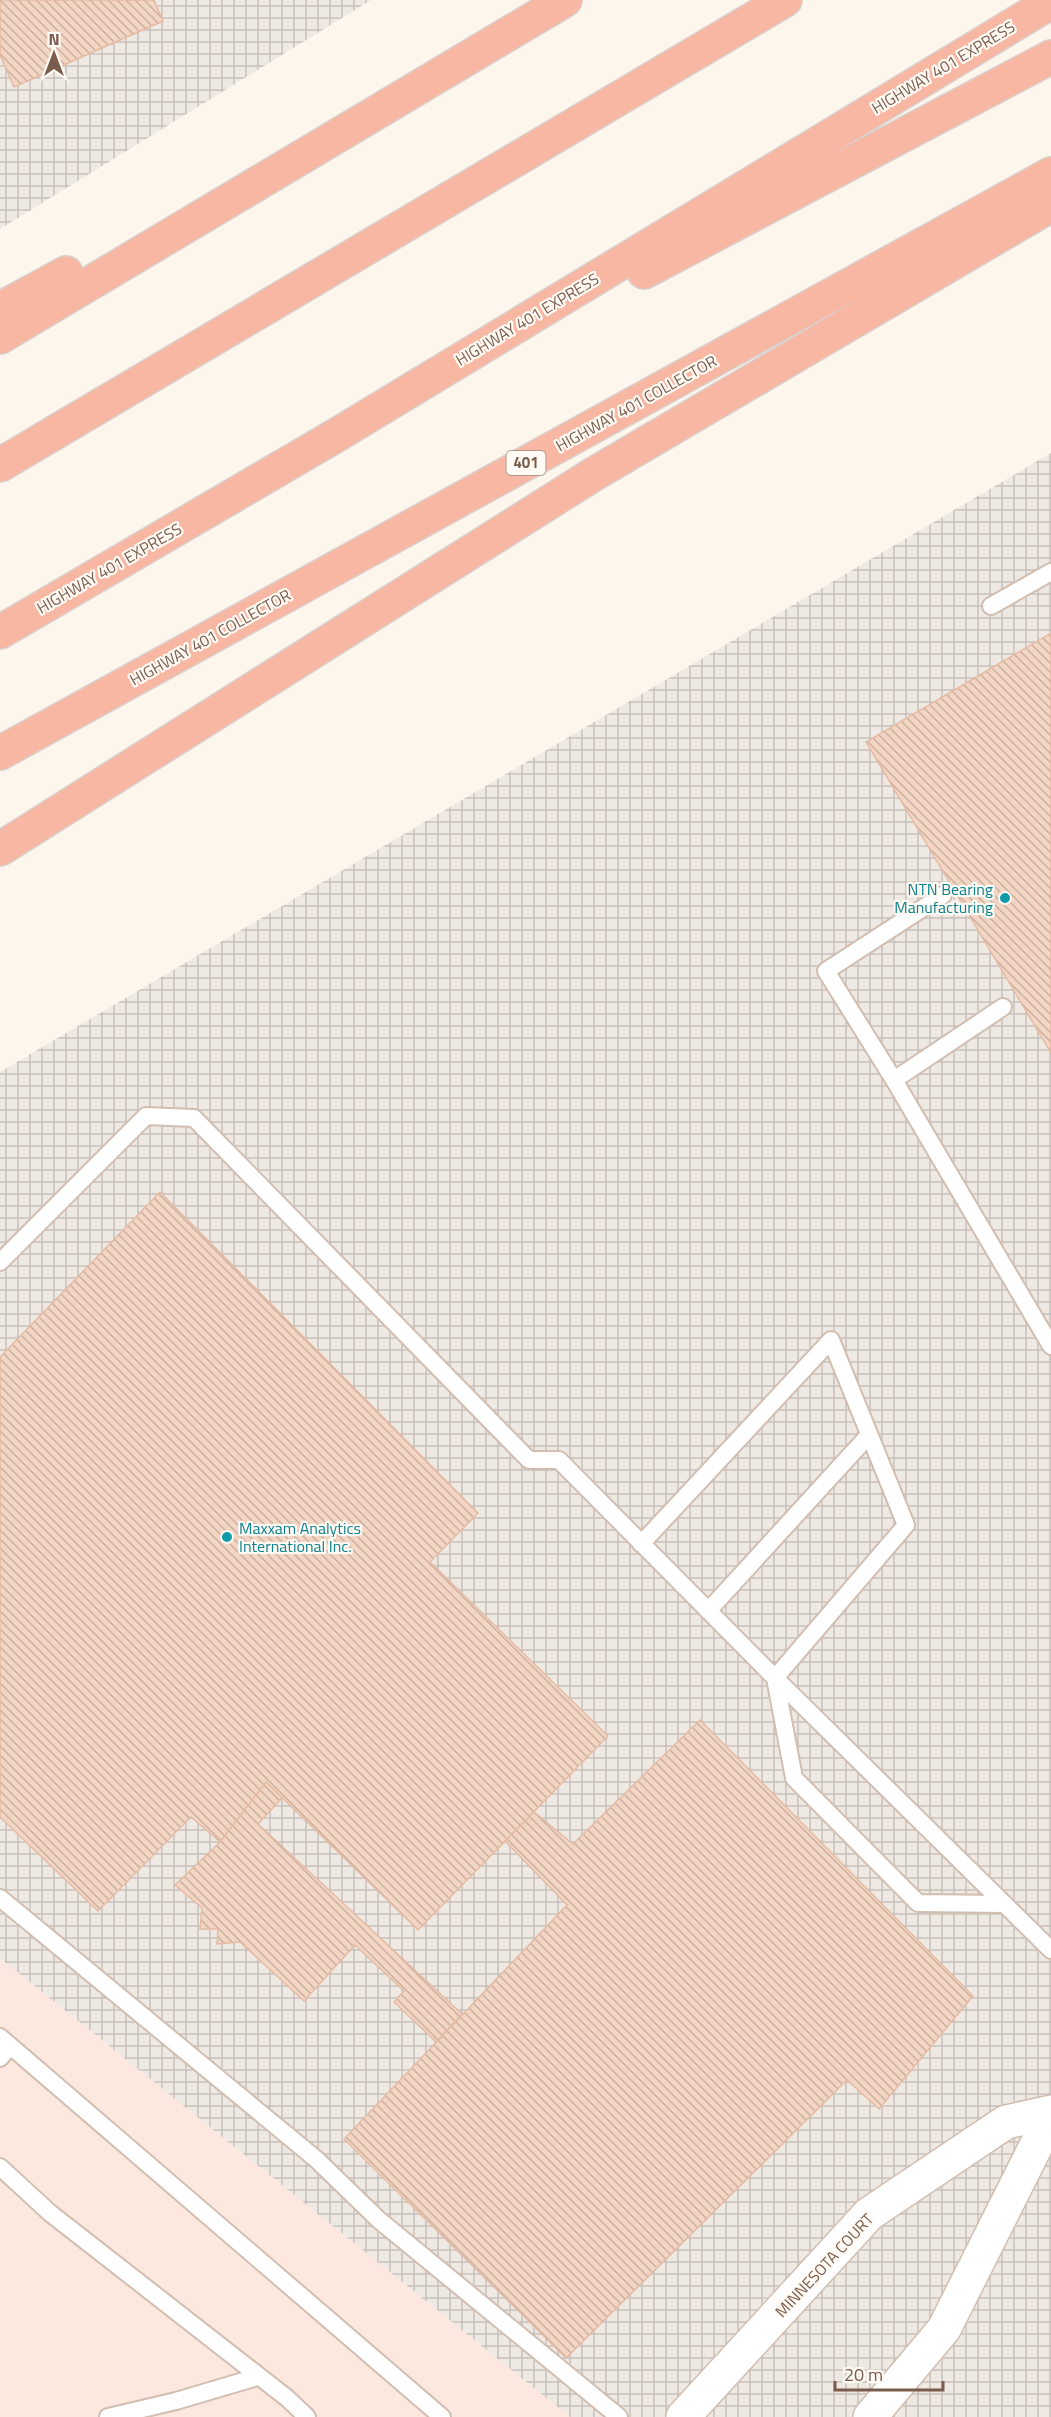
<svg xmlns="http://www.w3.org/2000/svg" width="1051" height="2417" font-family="'Titillium Web',sans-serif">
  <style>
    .commercial { fill: #fde8e0 }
    .industrial { fill: url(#industrial-grid) }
    .building { fill: url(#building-back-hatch); stroke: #e6bba3; stroke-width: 1.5 }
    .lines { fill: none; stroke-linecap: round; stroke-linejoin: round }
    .service-casing { stroke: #d1beb0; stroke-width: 20 }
    .minor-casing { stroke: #d1beb0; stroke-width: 36 }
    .motorway-casing { stroke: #dad1cd; stroke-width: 36 }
    .service { stroke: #fff; stroke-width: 16 }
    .minor { stroke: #fff; stroke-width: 33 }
    .motorway { stroke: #f7b7a3; stroke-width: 33 }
    .culture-dot { fill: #0f9aa8; stroke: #fffaf3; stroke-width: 2 }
    .labels { text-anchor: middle; stroke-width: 4.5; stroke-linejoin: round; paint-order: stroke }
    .shield { fill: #fffaf3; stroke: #a28b7f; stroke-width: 1.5 }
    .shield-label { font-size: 15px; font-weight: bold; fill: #7a5c4d }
    .street-label { font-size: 16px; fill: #7a5c4d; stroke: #fffaf3 }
    .culture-label { font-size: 16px; fill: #0d838f; stroke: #fffaf3; text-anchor: end }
  </style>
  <defs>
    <pattern id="industrial-grid" width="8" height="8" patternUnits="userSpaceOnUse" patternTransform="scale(1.5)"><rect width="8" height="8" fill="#efe9e4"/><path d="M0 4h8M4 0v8" fill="none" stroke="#c7c0bb"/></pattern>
    <pattern id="building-back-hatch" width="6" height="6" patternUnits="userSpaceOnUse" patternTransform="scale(1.5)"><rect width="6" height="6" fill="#f3d5c3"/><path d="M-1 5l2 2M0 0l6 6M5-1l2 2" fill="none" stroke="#cab0a1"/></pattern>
  </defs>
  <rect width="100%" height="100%" fill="#fdf6ec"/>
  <!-- commercial -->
  <path class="commercial" d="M0,1958L570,2417H0Z"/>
  <!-- industrial -->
  <path class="industrial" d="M0,0H371L0,229Z
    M1051,453V2417H570L0,1958V1072Z"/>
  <!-- building -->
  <path class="building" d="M0,0H154L163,21L14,87L0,55Z
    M1051,633V1053L866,742Z
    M160,1192L478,1513L430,1562L608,1736L418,1930L266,1782L220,1842L191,1817L98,1911L0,1817V1357Z
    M700,1720L973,1996L879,2109L847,2080L566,2358L344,2139L567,1905L505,1841L534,1812L573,1844Z
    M266,1782L282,1798L258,1824L462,2014L436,2042L394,2002L404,1991L355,1945L304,2001L240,1942L217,1944L218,1929H200L202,1908L175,1885L220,1842Z"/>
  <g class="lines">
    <!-- service casing -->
    <g class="service-casing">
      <path id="service" d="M991,606L1051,572
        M943,895L826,971L894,1080L1051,1346
        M894,1080L1003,1007
        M0,1262L146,1116L194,1118L529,1460H559L775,1678L1051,1950
        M641,1544L831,1340L906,1525L775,1678L794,1778L918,1903L1004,1904
        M708,1611L869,1435
        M0,1898L316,2159L379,2220L619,2417
        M0,2037L442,2417
        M0,2058L10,2046
        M0,2167L50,2213L287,2398L307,2417
        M108,2417L176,2401L257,2377"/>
    </g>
    <!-- minor casing -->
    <g class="minor-casing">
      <path id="minor" d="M683,2417L869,2214L1006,2122L1051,2112
        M870,2417L944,2329L1051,2116"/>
    </g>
    <!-- motorway casing -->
    <g class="motorway-casing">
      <path id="motorway" d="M644,272L1051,57
        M0,309L66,273
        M0,337L565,0
        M0,465L785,0
        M0,632L335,436L1051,2
        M0,753L1051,174
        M0,849L594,474L1051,205"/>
    </g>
    <!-- service -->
    <use href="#service" class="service"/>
    <!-- minor -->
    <use href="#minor" class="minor"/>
    <!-- motorway -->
    <use href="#motorway" class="motorway"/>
  </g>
  <!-- markers -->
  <g class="culture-dot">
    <circle cx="1005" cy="898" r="6"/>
    <circle cx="227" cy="1537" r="6"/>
  </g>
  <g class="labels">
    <!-- shield labels -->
    <rect class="shield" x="506.5" y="451" width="39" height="24" rx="4.5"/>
    <g class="shield-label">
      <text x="526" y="468">401</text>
    </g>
    <!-- street labels -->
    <g class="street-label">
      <text transform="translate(943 67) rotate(-31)" y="6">HIGHWAY 401 EXPRESS</text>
      <text transform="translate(527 319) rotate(-31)" y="6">HIGHWAY 401 EXPRESS</text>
      <text transform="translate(636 403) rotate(-29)" y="6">HIGHWAY 401 COLLECTOR</text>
      <text transform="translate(109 568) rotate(-30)" y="6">HIGHWAY 401 EXPRESS</text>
      <text transform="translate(210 637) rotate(-29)" y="6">HIGHWAY 401 COLLECTOR</text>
      <text transform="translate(824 2265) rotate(-47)" y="6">MINNESOTA COURT</text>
    </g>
    <!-- culture labels -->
    <g class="culture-label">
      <text x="993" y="895">NTN Bearing<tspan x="993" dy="18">Manufacturing</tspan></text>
      <text x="239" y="1534" text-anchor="start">Maxxam Analytics<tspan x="239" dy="18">International Inc.</tspan></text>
    </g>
  </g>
  <!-- north arrow -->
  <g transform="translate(54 54)" stroke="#fffaf3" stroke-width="4.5" paint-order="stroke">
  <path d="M0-4.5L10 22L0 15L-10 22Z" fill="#7a5c4d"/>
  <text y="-9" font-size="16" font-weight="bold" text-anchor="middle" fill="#7a5c4d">N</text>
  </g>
  <!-- scale -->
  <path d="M835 2381v9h108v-9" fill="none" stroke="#7a5c4d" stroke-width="3"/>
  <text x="844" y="2381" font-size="18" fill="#7a5c4d" stroke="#fffaf3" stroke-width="4.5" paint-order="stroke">20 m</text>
</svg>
